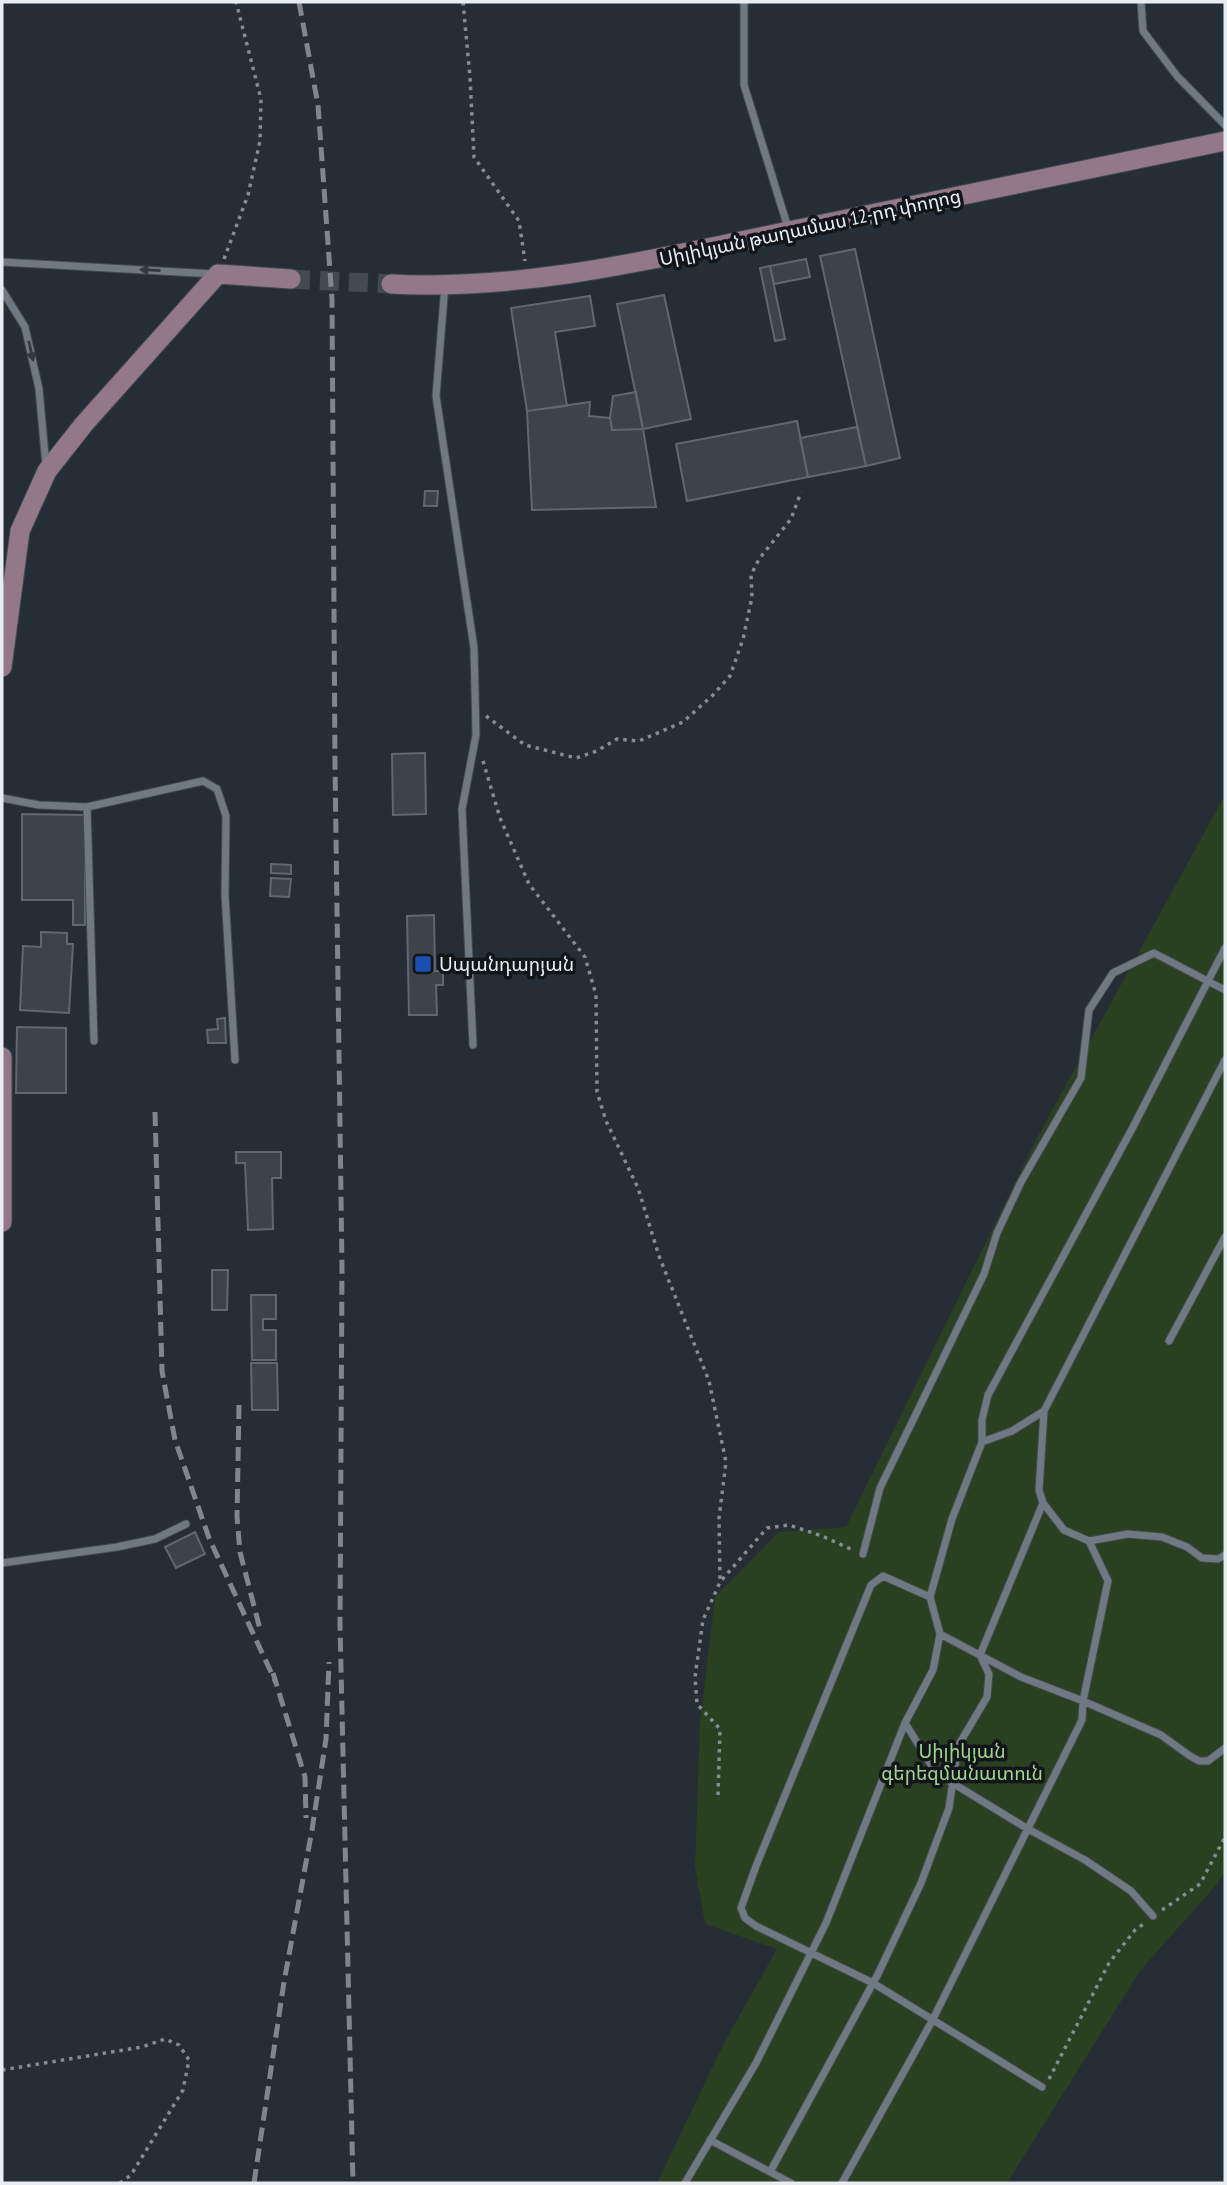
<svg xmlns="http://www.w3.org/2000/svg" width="1227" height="2185" font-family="'PT Sans Narrow','Noto Sans Armenian',sans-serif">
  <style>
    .green { fill: #294021 }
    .building { fill: #3b444b; stroke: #5f6870; stroke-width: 2 }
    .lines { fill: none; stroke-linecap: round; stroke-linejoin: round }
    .secondary-tunnel { stroke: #434b51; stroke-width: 19; stroke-dasharray: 19 10; stroke-linecap: butt }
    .service-casing { stroke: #434a4f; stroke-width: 9 }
    .secondary-casing { stroke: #434a4f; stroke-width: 21 }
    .path { stroke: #858c92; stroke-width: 3.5; stroke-dasharray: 3.5 5; stroke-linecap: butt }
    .service { stroke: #6f7981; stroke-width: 7 }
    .secondary { stroke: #937888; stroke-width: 19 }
    .rail { stroke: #7f868c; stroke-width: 5; stroke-dasharray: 14 7; stroke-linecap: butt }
    .oneway { fill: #33393d }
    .transit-dot { fill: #1a4fb4; stroke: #121619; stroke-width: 2.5 }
    .labels { text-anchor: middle; stroke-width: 7; stroke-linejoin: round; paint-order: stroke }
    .street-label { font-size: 19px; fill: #e8edf2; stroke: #121619 }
    .poi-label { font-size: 19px; fill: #e8edf2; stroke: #121619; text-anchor: start }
    .park-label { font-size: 19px; fill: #a0d68d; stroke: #121619 }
  </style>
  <rect width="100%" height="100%" fill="#262e35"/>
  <!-- green -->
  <path class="green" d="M1225,795V1871L1217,1884L1140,1971L1007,2183H657L725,2041L777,1949L705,1924L695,1866L700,1722L715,1597L779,1532L846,1527L1038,1136Z"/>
  <!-- building -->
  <path class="building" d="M855,249L900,458L866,466L820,256Z
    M806,259L810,277L774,284L770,266Z
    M770,266L785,339L775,341L760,268Z
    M664,295L691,419L643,429L617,304Z
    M590,296L595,326L555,332L567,406L527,411L511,308Z
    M636,392L643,429L612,430L610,418L613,396Z
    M590,402L589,416L610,418L612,430L643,429L656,507L532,510L527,411Z
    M797,421L808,477L687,501L676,444Z
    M857,427L866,466L808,477L800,438Z
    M425,491H438L437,506H424Z
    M425,753L426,814L393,815L392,754Z
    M22,814L85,815V925H73V900H22Z
    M271,864L291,865V874L271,873Z
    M271,878L291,879L289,897L270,896Z
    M434,915L435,971H443V985H436L437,1015H409L407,916Z
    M41,932L67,933V944H73L69,1013L20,1010L23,946L41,947Z
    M225,1018L226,1043H208L207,1030L218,1029L217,1019Z
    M17,1027L66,1028V1093H16Z
    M236,1152H281V1178H272L273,1229L248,1230L245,1163H236Z
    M212,1270H228L227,1310H212Z
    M251,1295H276V1319H263V1330H276V1360H252Z
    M251,1363H277L278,1410H252Z
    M195,1532L205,1554L176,1568L165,1547Z"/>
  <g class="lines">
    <!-- secondary-tunnel -->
    <path class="secondary-tunnel" d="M291,279L391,284"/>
    <!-- service casing -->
    <g class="service-casing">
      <path id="service" d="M744,2V85L789,231
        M1141,2L1143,31L1177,76L1225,125
        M2,262L214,274
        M445,285L436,396L474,648L476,735L462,809L473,1045
        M2,290L25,327L39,389L46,466
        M2,798L39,805L87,807L94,1041
        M87,807L203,781L217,789L226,816L225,895L235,1060
        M1169,1341L1225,1237
        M1044,1411L1225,1060
        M982,1442L1012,1431L1044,1411L1039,1490L1043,1503L1064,1530L1089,1541L1128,1534L1162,1537L1187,1547L1202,1558L1218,1559L1225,1555
        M863,1554L880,1488L984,1274L997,1233L1021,1182L1081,1078L1089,1010L1113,973L1154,953L1225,990
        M2,1563L117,1547L155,1539L186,1524
        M930,1597L883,1576L871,1585L756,1866L741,1908L745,1918L756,1926L873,1983L1042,2087
        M940,1634L1021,1677L1083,1701L1161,1735L1190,1756L1199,1761H1208L1225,1748
        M905,1723L936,1773L1028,1829L1085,1860L1131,1891L1153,1916
        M710,2140L791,2183
        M770,2172L878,1974L921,1883L949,1808L958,1746L987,1697L989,1674L980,1655L1043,1503
        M685,2183L756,2063L826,1923L905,1723L933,1670L940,1634L930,1597L952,1519L982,1442V1420L988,1395L1133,1127L1225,948
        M842,2183L932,2021L1082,1720L1083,1701L1108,1581L1089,1541"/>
    </g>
    <!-- secondary casing -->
    <g class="secondary-casing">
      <path id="secondary" d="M391,284C525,291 659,258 789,231C934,201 1080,171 1225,141
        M2,667L20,531L47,471L84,424L218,274L291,279
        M2,1057V1222"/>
    </g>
    <!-- path -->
    <path class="path" d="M463,2L470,77L474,157L519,221L525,261
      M224,259L248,195L260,141L261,99L236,2
      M486,716L525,745L576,758L597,751L617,739L639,741L683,722L713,695L730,676L743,639L752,597L751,575L759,559L791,519L801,492
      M483,761L500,818L529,884L585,957L596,995L597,1092L606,1121L638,1188L659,1256L709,1381L726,1462L719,1518L720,1582
      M718,1795L720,1729L697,1704L695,1677L703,1620L720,1582L767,1528L789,1525L822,1536L853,1550
      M1162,1910L1200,1884L1225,1837
      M2,2070L142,2047L165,2039L179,2045L189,2060L183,2090L131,2175L120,2183
      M1049,2079L1109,1963L1135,1930L1145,1923"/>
    <!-- service -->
    <use href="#service" class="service"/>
    <!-- secondary -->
    <use href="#secondary" class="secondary"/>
    <!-- rail -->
    <path class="rail" d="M299,2L318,105L332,299L335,766L342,1268L340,1625L353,2183
      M155,1112L162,1371L175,1440L209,1538L276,1683
      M239,1405L237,1517L240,1552L261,1633
      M273,1673L305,1777L306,1818
      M254,2183L284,1982L312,1830L326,1739L329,1662"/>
  </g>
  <!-- one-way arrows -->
  <defs><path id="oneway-solid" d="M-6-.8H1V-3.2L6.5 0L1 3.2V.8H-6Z" transform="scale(1.75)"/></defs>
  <g class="oneway">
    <use href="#oneway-solid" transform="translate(150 270) rotate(-177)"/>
    <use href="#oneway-solid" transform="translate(31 351) rotate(77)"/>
  </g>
  <!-- markers -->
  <rect class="transit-dot" x="414" y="955" width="18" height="18" rx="3.5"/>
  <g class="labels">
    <!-- street labels -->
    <g class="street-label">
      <text transform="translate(810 227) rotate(-12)" y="7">Սիլիկյան թաղամաս 12-րդ փողոց</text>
    </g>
    <!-- poi labels -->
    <g class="poi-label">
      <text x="439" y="971">Սպանդարյան</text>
    </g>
    <!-- park labels -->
    <g class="park-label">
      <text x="962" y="1758">Սիլիկյան<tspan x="962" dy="22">գերեզմանատուն</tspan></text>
    </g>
  </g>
  <!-- border -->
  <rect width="1227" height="2185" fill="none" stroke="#e8edf2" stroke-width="7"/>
</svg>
